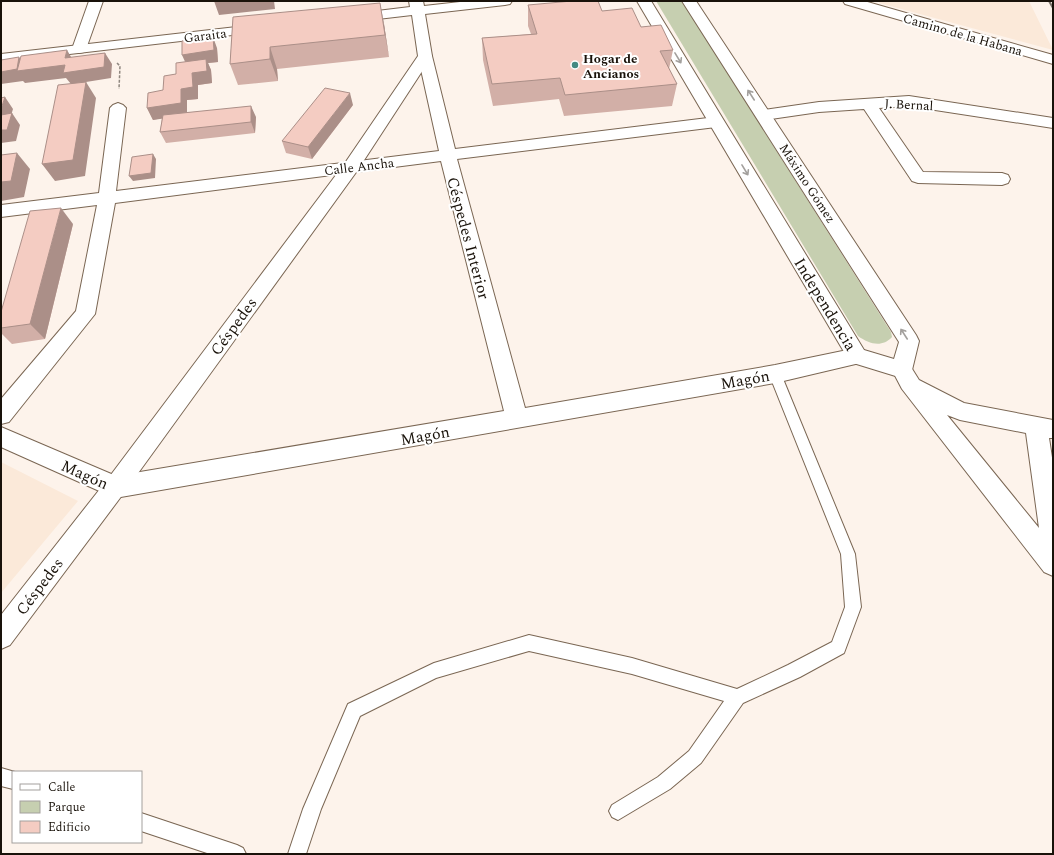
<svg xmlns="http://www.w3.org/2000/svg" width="1054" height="855" font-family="Spectral,serif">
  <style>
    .built { fill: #fbe9d9 }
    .green { fill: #c6cfb0 }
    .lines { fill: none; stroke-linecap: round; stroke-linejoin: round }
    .lane-casing { stroke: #7a6653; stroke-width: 2 }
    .street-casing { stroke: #7a6653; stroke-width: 2 }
    .secondary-casing { stroke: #7a6653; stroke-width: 2 }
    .path { stroke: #8f877f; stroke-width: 1.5; stroke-dasharray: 3 1.5; stroke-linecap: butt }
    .lane { fill: #fff; fill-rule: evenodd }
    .street { fill: #fff; fill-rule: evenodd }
    .secondary { fill: #fff; fill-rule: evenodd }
    .rail { stroke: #7b736b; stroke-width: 2 }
    .wall { fill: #d2afa7 }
    .shaded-wall { fill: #ab8f88 }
    .building { fill: #f4ccc2; stroke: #ab8f88 }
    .oneway { stroke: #a3a09d }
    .poi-dot { fill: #438a83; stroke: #fff; stroke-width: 1.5 }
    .labels { text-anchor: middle; stroke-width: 4; stroke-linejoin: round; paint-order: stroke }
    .far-street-label { font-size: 13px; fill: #19120a; stroke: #fff }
    .far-poi-label { font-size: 13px; font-weight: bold; fill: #19120a; stroke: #fff; text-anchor: start }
    .street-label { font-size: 16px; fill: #19120a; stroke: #fff }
  </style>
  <rect width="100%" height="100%" fill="#fdf3eb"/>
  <!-- built -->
  <path class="built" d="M880,1H1029L1053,50L879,3Z
    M1,462L78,501L1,593Z"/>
  <!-- green -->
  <path class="green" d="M656,1H682L891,332L892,337C882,348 869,344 858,336Z"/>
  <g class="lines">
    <!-- lane casing -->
    <g class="lane-casing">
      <path id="lane" d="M775,369L779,370L781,374L855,554L861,607L844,653L800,677L743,703L701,763L670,789L618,820L612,817L609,811L612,805L658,777L689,751L724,701L632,674L529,651L436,678L360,716L321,809L306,854H288L303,809L348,704L434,663L529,635L632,658L737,689L788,665L832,642L845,607L841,554L769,374L771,370Z
        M1,768L15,772H13V789L1,786Z
        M141,813L237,845L243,848L246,854H210L141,831Z"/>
    </g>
    <!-- street casing -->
    <g class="street-casing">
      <path id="street" d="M89,1H103L86,49L84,52L79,53L74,52L72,49Z
        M425,52L430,53L432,56L455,149L716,117L722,119L724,122L722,125L716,127L457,159L525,408L775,365L857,348L864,350L867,356L864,362L775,383L115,498L1,447V427L116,476L504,411L441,161L115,203L95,314L9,422L1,424V399L76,311L97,205L1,217V205L99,193L110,108L113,105L118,103L123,105L126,108L116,191L439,151L418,56L420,53Z
        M909,96L1053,118V128L909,106L879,108L923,172L1002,173L1008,175L1010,179L1008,183L1002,185L918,183L912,181L864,109L819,112L764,120L758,118L756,115L758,112L764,110L819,102Z
        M902,362L909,364L919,380L964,403L1053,420V438H1049L1053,464V576L1044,572L902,389L892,370L895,364ZM947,415L960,420L1026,433L1039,528Z"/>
    </g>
    <!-- secondary casing -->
    <g class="secondary-casing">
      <path id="secondary" d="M409,1H423L424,6L469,1H512L510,4L505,5L425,14L432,56L357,171L123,494L10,645L1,649V615L107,480L345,163L418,56L412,15L352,22L347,21L345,18L347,15L352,14L410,7Z
        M637,1H651L864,350L894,359L899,342L682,1H696L916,335L919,341L912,370L909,376L902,378L850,362Z
        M843,1H864L1053,55V64L845,4Z
        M262,24L267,25L269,28L267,31L1,62V54Z"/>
    </g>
    <!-- path -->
    <path class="path" d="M117,63L120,66L119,89"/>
    <!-- lane -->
    <use href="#lane" class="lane"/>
    <!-- street -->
    <use href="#street" class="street"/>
    <!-- secondary -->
    <use href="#secondary" class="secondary"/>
    <!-- rail -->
    <path class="rail" d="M1049,1L1053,8"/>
  </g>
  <!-- wall -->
  <path class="wall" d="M528,5L602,11L641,27L673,50L669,69L677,84L672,106L564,116L559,99L493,106L483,60L482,38L531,34L528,26Z
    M233,17L384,24L389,57L277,69L278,81L238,85L230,64Z
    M217,48L218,62L208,63L211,70L212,83L198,85V99L187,100V112L256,117L255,133L166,143L160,132L162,118L153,120L147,108L163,90L176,74Z
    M353,105L312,159L286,153L282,141Z
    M73,224L45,339L12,344L1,333V312Z"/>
  <!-- shaded-wall -->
  <path class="shaded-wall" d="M214,1H274L275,9L219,15Z
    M380,3L384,24L389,57L385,35Z
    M213,37L217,48L218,62L208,63L211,70L212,83L198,85V99L187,100V115L153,120L147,108L181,89L187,66L182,55Z
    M270,47L277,69L278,81L270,59Z
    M67,50L74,62L65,58Z
    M105,53L112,64L111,78L86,82L96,98L85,176L55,181L42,164L71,84L66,78L25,83L23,81L1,84V72L19,57L27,69Z
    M350,93L353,105L312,159L308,147Z
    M5,97L13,109L9,122L1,123V109Z
    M251,106L256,117L255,133L251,122Z
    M12,113L20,125L16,141L1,143V130Z
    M17,153L30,169L24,197L1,201V182Z
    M153,154L156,159L155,178L133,181L129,176Z
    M61,208L73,224L45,339L30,324Z"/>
  <!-- building -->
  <path class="building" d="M572,1H598L602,11L632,8L641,27L661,25L673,50L660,51L677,84L565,95L560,78L492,84L482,38L537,34L528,5Z
    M380,3L385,35L270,47V59L230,64L233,17Z
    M213,37L214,50L182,55V41Z
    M67,50L65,58L105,53L104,67L63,73L65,65L17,71L21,56Z
    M19,57L17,69L1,72V60Z
    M206,59L207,71L192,73L193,87L181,89V103L147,108L148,93L163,90L164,76L176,74V63Z
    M86,82L73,160L42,164L58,85Z
    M325,88L350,93L308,147L282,141Z
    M5,97L1,109V98Z
    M251,106V122L160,132L163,115Z
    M12,113L7,130H1V115Z
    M17,153L11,181L1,182V155Z
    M153,154L151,173L129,176L132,157Z
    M61,208L30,324L1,328V312L30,211Z"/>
  <!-- one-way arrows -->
  <defs><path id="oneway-shaft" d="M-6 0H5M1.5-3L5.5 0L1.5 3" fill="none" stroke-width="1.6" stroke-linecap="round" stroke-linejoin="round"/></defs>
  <g class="oneway">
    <use href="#oneway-shaft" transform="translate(678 58) rotate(59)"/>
    <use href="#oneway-shaft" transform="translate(751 95) rotate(-123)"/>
    <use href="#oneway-shaft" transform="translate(745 170) rotate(59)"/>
    <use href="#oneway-shaft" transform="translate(904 334) rotate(-123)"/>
  </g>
  <!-- markers -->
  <circle class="poi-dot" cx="575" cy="65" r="4"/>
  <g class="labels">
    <!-- far-street labels -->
    <g class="far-street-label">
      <text transform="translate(963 34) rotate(16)" y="5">Camino de la Habana</text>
      <text transform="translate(205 35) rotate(-7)" y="5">Garaita</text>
      <text transform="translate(909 104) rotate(3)" y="5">J. Bernal</text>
      <text transform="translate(359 166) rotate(-7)" y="5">Calle Ancha</text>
      <text transform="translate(808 183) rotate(57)" y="5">Máximo Gómez</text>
    </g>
    <!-- far-poi labels -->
    <g class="far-poi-label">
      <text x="583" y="63">Hogar de<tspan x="583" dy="15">Ancianos</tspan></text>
    </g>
    <!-- street labels -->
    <g class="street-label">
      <text transform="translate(469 238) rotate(75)" y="6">Céspedes Interior</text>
      <text transform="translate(826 304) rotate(59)" y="6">Independencia</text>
      <text transform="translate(233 326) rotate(-54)" y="6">Céspedes</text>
      <text transform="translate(745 379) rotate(-10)" y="6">Magón</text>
      <text transform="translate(425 435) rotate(-10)" y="6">Magón</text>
      <text transform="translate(85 474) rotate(24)" y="6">Magón</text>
      <text transform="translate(39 586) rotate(-53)" y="6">Céspedes</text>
    </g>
  </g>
  <!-- border -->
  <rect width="1054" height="855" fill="none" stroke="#19120a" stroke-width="4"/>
  <!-- legend -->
  <rect x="12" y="771" width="130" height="72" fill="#ffffff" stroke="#a3a09d"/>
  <rect x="20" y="784" width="20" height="6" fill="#ffffff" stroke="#a3a09d"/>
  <text x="48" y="791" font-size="12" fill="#19120a">Calle</text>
  <rect x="20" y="801" width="20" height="12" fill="#c6cfb0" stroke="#a3a09d"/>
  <text x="48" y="811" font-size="12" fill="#19120a">Parque</text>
  <rect x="20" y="821" width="20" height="12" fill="#f4ccc2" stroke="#a3a09d"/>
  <text x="48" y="831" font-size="12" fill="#19120a">Edificio</text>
</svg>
